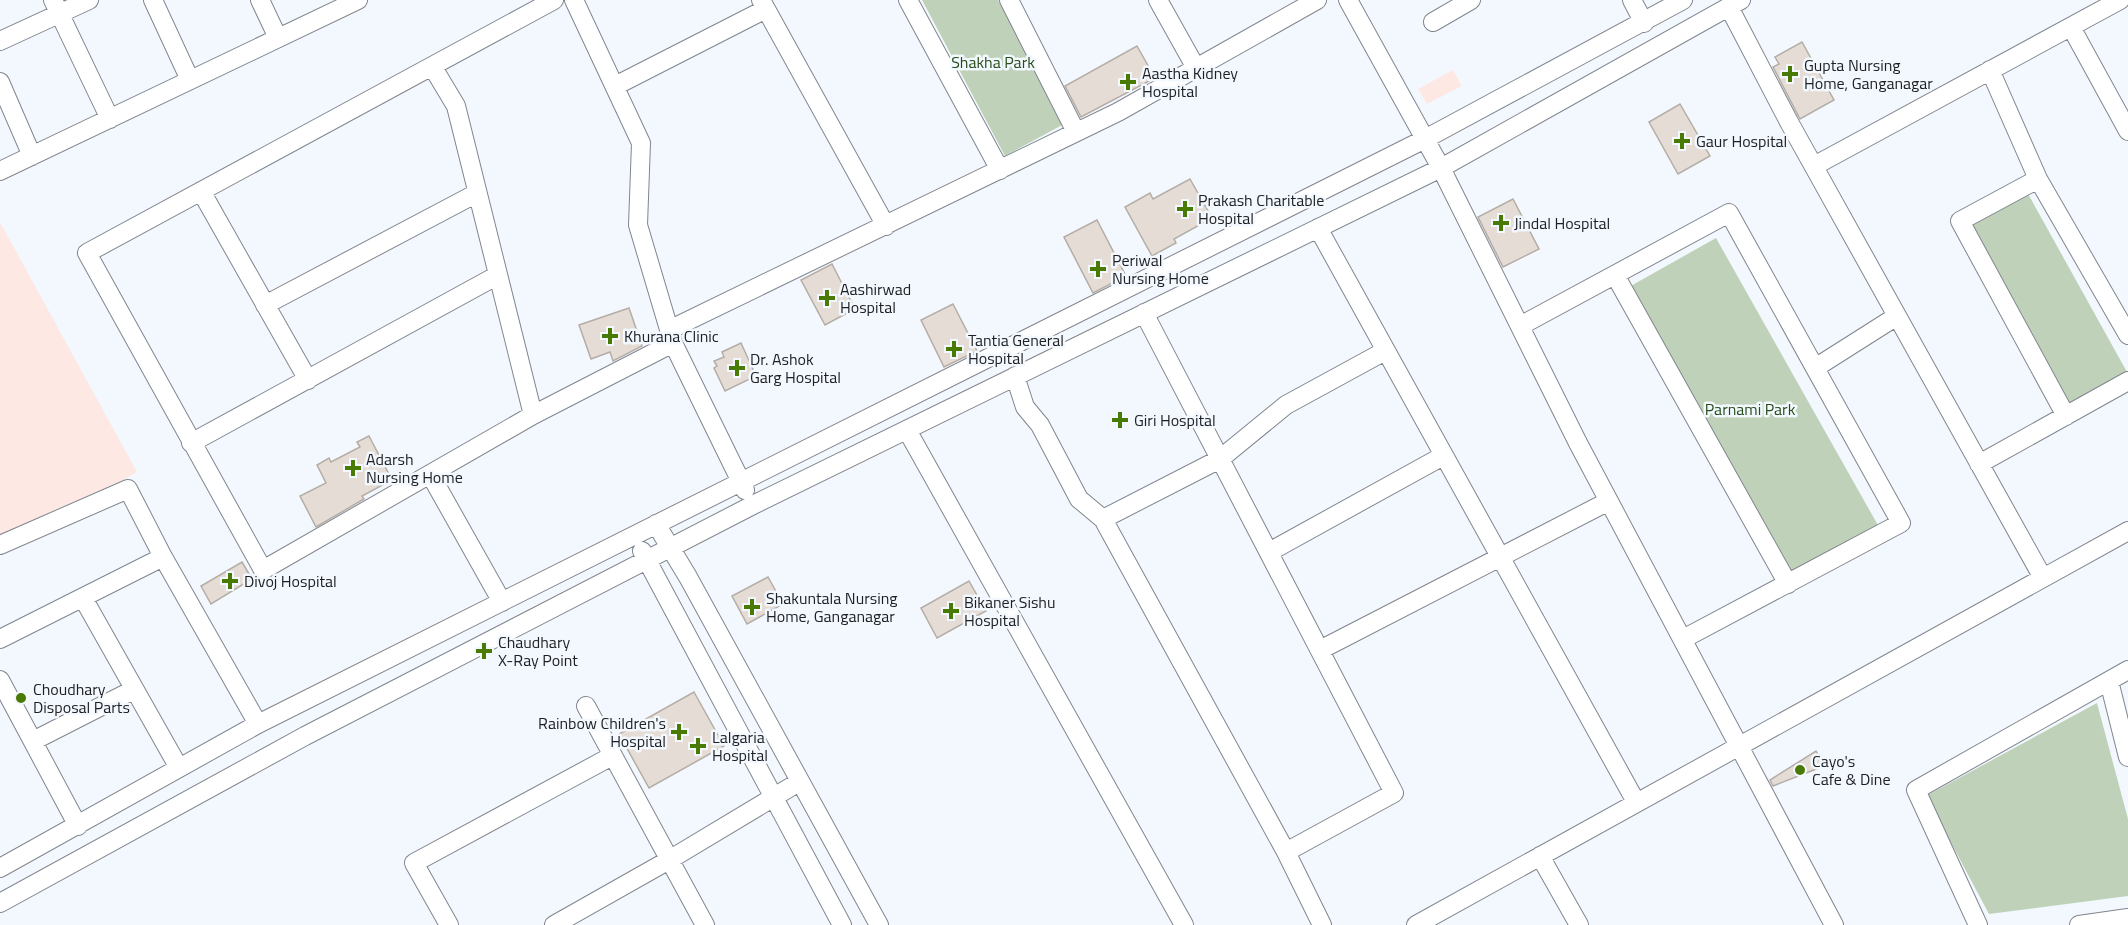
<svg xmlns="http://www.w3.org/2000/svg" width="2128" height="925" font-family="'Titillium Web',sans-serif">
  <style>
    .commercial { fill: #fde8e3 }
    .green { fill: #bfd2b9 }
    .building { fill: #e5ddd5; stroke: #b4ada5; stroke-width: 1.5 }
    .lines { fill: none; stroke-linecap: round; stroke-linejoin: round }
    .minor-casing { stroke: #80868e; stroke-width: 20 }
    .minor { stroke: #fff; stroke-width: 18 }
    .poi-dot { fill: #487a04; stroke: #f3f8ff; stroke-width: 2 }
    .labels { text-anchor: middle; stroke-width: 5; stroke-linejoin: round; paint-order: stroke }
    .park-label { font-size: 16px; fill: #274e1a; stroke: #f3f8ff }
    .poi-label { font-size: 16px; fill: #1d1f22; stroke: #f3f8ff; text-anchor: start }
  </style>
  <rect width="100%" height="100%" fill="#f3f8ff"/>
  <!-- commercial -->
  <path class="commercial" d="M1453,70L1462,86L1427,104L1418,89Z
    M0,222L137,472L0,550Z"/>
  <!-- green -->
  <path class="green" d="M922,0H998L1064,124L1005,156Z
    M2027,192L2127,372L2067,406L1967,226Z
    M1716,238L1879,527L1783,581L1620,292Z
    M2097,703L2128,819V896L1989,914L1926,796Z"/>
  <!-- building -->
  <path class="building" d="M1802,42L1834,100L1800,119L1773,67L1779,64L1775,57Z
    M1137,46L1155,78L1081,117L1065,86Z
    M1680,104L1710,156L1678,174L1649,122Z
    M1190,179L1212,218L1174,239L1176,243L1152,256L1125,207L1150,193L1153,199Z
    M1513,199L1539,249L1503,267L1478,217Z
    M1097,220L1126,276L1093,293L1064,237Z
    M832,264L855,309L825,325L801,280Z
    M953,304L977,351L944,367L921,320Z
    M629,308L642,346L613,361L610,352L591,359L579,325Z
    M741,343L756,376L725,391L714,368L717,366L714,361L724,357L722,352Z
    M369,436L392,480L362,496L364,499L316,527L300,496L326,483L317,465L329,458L331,462L360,447L357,442Z
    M242,562L252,579L211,604L201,586Z
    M768,577L783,604L747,624L732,596Z
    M969,581L986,611L937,638L921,608Z
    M694,692L724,746L649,788L619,734Z
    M1816,751L1824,766L1773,786L1770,780Z"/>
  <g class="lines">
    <!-- minor casing -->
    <g class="minor-casing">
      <path id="minor" d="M53,0L110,119
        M153,0L190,80
        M260,0L278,38
        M574,0L641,143L638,225L673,343L745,490
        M761,0L886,226
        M908,0L1000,170
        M1009,0L1076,132
        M1158,0L1196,68
        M1348,0L1441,168L1578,443L1834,925
        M1632,0L1644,23
        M1729,7L1789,122L2043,578
        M1433,22L1471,0
        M2071,27L2128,131
        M0,41L89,0
        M432,66L456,106L533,415L263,570L87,253L554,0
        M1990,70L2038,179L2128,335
        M0,82L32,156
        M615,86L766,9
        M1814,166L2120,0
        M0,171L358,0
        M2038,179L1960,221L2066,416
        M201,191L308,380
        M1318,228L1636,802
        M1615,275L1788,584
        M265,305L477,193
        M1144,313L1394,793L1286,852
        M1520,326L1729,213L1901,523L1683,639
        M669,330L1118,112L1317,0
        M1815,368L1897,316
        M1015,376L1025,407L1040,425L1079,499L1103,519
        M533,415L673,343
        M907,430L1184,925
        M191,443L498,275
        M1979,464L2128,381
        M430,474L502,602
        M656,524L688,577L879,925
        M0,545L128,489L163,557L258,724
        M642,551L842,925
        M1269,552L1443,456
        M83,598L179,768
        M0,639L163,557
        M1320,650L1609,501
        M0,680L78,826
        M2109,681L2128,757
        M586,706L705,925
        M33,741L133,690
        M1540,856L1579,925
        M0,868L258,724L1425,139L1683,0
        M0,903L305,736L753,505L1441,168L1741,0
        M449,925L414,863L612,756
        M554,925L669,860L799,782
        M1322,925L1286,852L1103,519L1220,459L1286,405L1385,351
        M1416,925L2128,531
        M1978,925L1916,790L2128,670
        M2079,925L2128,918"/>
    </g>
    <!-- minor -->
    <use href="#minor" class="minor"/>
  </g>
  <!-- markers -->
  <g class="poi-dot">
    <path d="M1787 65h6v6h6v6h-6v6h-6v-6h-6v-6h6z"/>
    <path d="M1125 73h6v6h6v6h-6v6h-6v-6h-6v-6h6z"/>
    <path d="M1679 132h6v6h6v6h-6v6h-6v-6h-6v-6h6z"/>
    <path d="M1182 200h6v6h6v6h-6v6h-6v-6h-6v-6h6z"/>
    <path d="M1498 214h6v6h6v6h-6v6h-6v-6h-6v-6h6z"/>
    <path d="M1095 260h6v6h6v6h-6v6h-6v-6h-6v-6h6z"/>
    <path d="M824 289h6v6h6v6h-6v6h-6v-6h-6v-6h6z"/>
    <path d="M607 327h6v6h6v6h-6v6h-6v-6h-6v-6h6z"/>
    <path d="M951 340h6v6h6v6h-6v6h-6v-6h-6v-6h6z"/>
    <path d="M734 359h6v6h6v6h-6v6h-6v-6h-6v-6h6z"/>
    <path d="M1117 411h6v6h6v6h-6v6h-6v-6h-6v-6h6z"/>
    <path d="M350 459h6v6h6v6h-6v6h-6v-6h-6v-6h6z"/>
    <path d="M227 572h6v6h6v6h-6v6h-6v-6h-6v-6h6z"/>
    <path d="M749 598h6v6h6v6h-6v6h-6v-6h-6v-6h6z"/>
    <path d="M948 602h6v6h6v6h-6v6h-6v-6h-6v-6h6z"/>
    <path d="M481 642h6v6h6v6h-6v6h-6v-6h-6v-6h6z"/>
    <circle cx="21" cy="698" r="6"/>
    <path d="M676 723h6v6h6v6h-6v6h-6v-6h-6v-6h6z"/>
    <path d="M695 737h6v6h6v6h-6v6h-6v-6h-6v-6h6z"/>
    <circle cx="1800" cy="770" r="6"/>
  </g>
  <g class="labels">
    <!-- park labels -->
    <g class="park-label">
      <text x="993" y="68">Shakha Park</text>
      <text x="1750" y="415">Parnami Park</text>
    </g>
    <!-- poi labels -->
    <g class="poi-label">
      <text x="1804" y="71">Gupta Nursing<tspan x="1804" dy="18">Home, Ganganagar</tspan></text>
      <text x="1142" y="79">Aastha Kidney<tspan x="1142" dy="18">Hospital</tspan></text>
      <text x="1696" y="147">Gaur Hospital</text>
      <text x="1198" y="206">Prakash Charitable<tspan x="1198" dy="18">Hospital</tspan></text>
      <text x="1514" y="229">Jindal Hospital</text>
      <text x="1112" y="266">Periwal<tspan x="1112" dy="18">Nursing Home</tspan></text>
      <text x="840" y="295">Aashirwad<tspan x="840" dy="18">Hospital</tspan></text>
      <text x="624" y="342">Khurana Clinic</text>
      <text x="968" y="346">Tantia General<tspan x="968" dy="18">Hospital</tspan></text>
      <text x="750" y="365">Dr. Ashok<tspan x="750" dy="18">Garg Hospital</tspan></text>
      <text x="1134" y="426">Giri Hospital</text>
      <text x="366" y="465">Adarsh<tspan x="366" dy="18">Nursing Home</tspan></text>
      <text x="244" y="587">Divoj Hospital</text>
      <text x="766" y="604">Shakuntala Nursing<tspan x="766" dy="18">Home, Ganganagar</tspan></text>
      <text x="964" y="608">Bikaner Sishu<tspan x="964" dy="18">Hospital</tspan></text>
      <text x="498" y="648">Chaudhary<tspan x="498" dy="18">X-Ray Point</tspan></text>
      <text x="33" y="695">Choudhary<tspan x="33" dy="18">Disposal Parts</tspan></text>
      <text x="666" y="729" text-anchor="end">Rainbow Children's<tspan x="666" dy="18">Hospital</tspan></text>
      <text x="712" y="743">Lalgaria<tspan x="712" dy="18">Hospital</tspan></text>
      <text x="1812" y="767">Cayo's<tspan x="1812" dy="18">Cafe &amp; Dine</tspan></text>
    </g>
  </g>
</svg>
